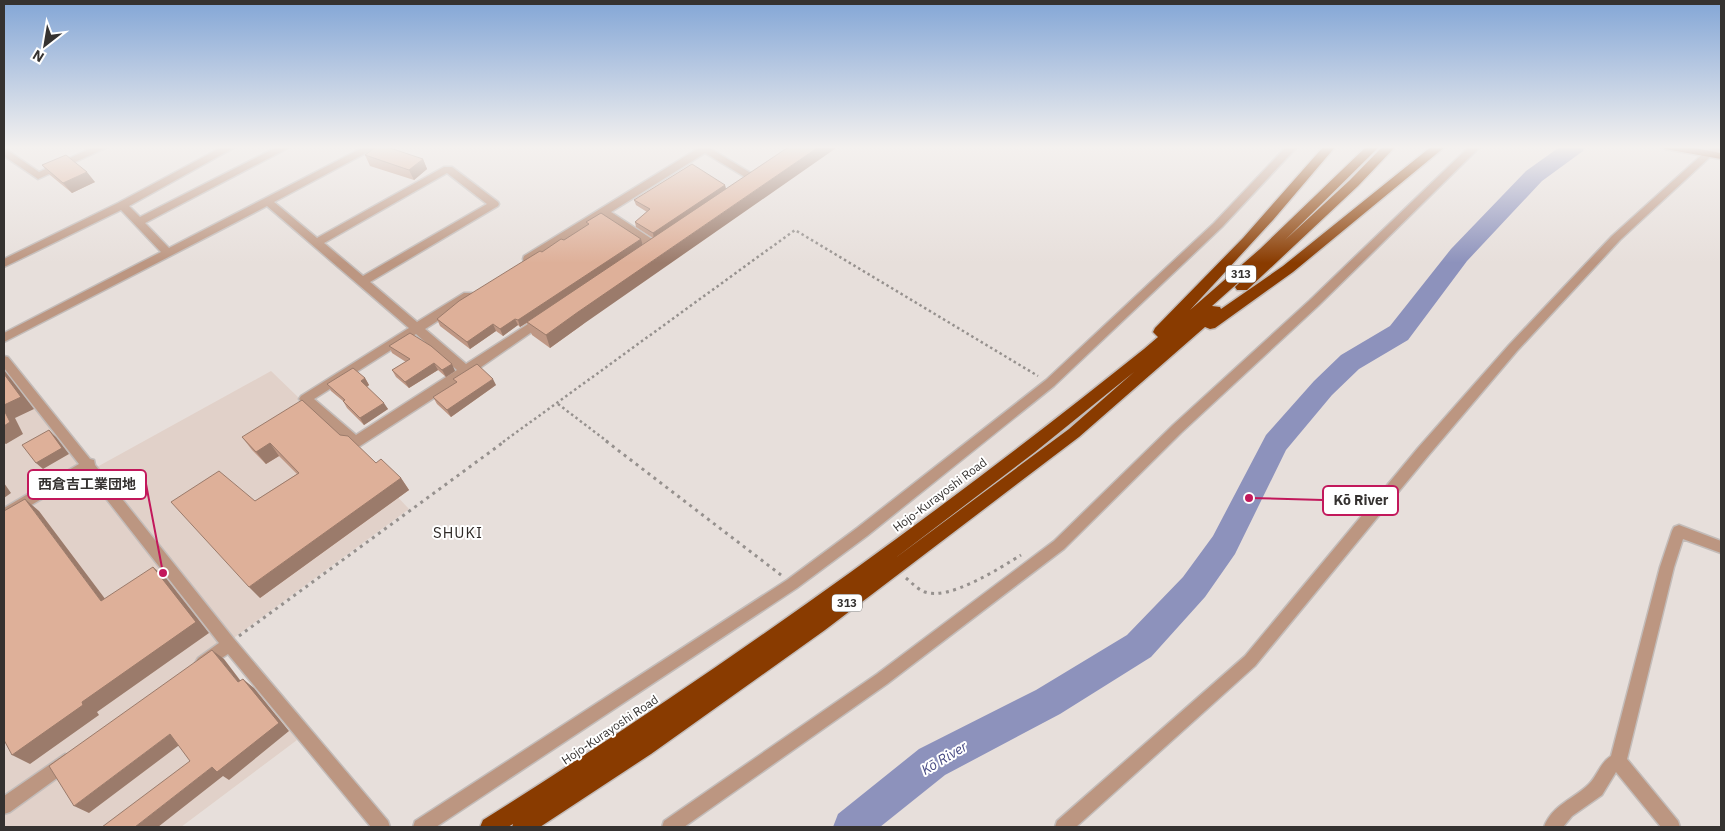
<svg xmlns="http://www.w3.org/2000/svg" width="1725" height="831" font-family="'IBM Plex Sans','Noto Sans JP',sans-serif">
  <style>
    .built { fill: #e1d1c9 }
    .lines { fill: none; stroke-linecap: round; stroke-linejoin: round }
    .river { fill: #8d92bc; fill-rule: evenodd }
    .minor-casing { stroke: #c3bcb9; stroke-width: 3 }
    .major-casing { stroke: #c3bcb9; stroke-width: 3 }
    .highway-casing { stroke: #c3bcb9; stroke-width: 3 }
    .path-far1 { stroke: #96918e; stroke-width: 2.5; stroke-dasharray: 2.5 3; stroke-linecap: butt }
    .path { stroke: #96918e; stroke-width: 3; stroke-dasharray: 3 4.5; stroke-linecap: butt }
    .minor { fill: #bc9681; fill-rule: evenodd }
    .major { fill: #98542d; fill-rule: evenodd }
    .highway { fill: #893b00; fill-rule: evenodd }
    .wall { fill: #bf9784 }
    .shaded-wall { fill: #9b7b6b }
    .building { fill: #deb099; stroke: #9b7b6b }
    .labels { text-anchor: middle; stroke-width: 4; stroke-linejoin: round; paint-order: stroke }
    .shield { fill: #fff; stroke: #72706e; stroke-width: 1 }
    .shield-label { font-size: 11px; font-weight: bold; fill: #353230 }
    .street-label { font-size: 12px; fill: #353230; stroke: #fff }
    .water-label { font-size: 14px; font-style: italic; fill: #484b84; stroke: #fff }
    .quarter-label { font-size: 15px; letter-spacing: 1px; fill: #2e2926; stroke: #fff }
    .leader { fill: none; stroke: #c2185b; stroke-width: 2 }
    .callout-dot { fill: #c2185b; stroke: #fff; stroke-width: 2 }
    .callout { fill: #fff; stroke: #c2185b; stroke-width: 2 }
    .callout-label { font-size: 14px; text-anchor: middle; font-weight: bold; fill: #353230 }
  </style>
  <rect width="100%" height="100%" fill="#e7dfdb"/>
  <!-- built -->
  <path class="built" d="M4,370L71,452L97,467L271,371L354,451L409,509L235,637L223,658L271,719L278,714L297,740L181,827H4Z"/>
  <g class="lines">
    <!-- river -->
    <path class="river" d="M1561,146H1585L1583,151L1542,181L1467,261L1408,340L1359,369L1332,395L1286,450L1235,554L1205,597L1151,657L1060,714L945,775L880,827H833L838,814L919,749L1036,690L1127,635L1183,577L1213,536L1266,435L1314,381L1341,355L1390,326L1451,249L1526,171Z"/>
    <!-- minor casing -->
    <g class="minor-casing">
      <path id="minor" d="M96,146H110L38,179L4,156V149L7,150L39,172Z
        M224,146H237L129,206L140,217L279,146H292L145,223L169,248L366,146H379L274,202L317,238L444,167H452L498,202L499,204L498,206L370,282L417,322L464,293H472L474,296L472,299L425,329L466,364L539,317L543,316L549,320L471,374L360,446H350L299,399L301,396L409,328L267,206L4,342V333L161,252L121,210L4,267V259L118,203ZM447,173L487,204L363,276L324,243ZM416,334L457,370L356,435L314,399Z
        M702,146H714L711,149L759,178L758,180H750L705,153L611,212L658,243L659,246L658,249H650L604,217L532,262H524L523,259L524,256Z
        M1287,146H1298L1222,227L1054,386L867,536L797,588L436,827H413L415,821L787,580L857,528L1046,380L1214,223Z
        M1470,146H1481L1318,306L1181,433L1064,549L887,684L684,827H662L664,821L877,674L1054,541L1173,425L1310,300Z
        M1714,146H1721V150L1711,156L1620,240L1517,351L1428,456L1255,666L1076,827H1055L1057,821L1245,656L1418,448L1509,345L1612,236L1705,152Z
        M4,356L8,357L90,459L94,460L95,465L234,639L388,821L390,827H371L228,654L203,670L198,668L195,663L198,658L219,643L86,473L4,521V508L79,464L4,368Z
        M1679,525L1721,541V553L1683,539L1674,567L1627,759L1678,821L1680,827H1661L1616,772L1602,795L1572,816L1563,827H1544C1552,805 1574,799 1589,784C1598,775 1600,763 1611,756L1660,567L1672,531L1674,527Z
        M65,754L71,756L73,762L71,768L10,812L4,814V796Z"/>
    </g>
    <!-- major casing -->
    <g class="major-casing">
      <path id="major" d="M1660,146H1683L1721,153V159L1665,149Z"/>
    </g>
    <!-- highway casing -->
    <g class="highway-casing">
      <path id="highway" d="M1324,146H1336L1273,220L1190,310L1260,249L1367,146H1380L1285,240L1350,180L1383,146H1396L1358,186L1247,290H1237L1235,287L1248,274L1212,306L1220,307L1221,309L1283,266L1432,146H1446L1293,272L1215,328L1210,329L1205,327L1079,437L825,630L651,754L540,827H512L513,824L508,827H480L483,820C712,676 933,518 1144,349L1158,337L1153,332L1155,328L1243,238ZM1134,372L1069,429L894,559L1035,452Z"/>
    </g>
    <!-- path-far1 -->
    <path class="path-far1" d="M558,404L608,442
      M503,442L795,230L1038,376"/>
    <!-- path -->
    <path class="path" d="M606,441L781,575
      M906,578C912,583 917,589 925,592C949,601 1000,568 1021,555
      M239,636L505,441"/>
    <!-- minor -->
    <use href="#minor" class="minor"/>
    <!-- major -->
    <use href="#major" class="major"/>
    <!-- highway -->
    <use href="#highway" class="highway"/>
  </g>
  <!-- wall -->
  <path class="wall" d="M365,155L423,159L427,169L414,180L370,166Z
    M42,165L95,182L72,193L50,175Z
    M725,185L726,189L582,325L550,348L532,335L527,323L520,327L518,325L503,336L496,331L470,349L440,326L437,319L542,252L564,240L587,225L586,222L642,245L653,238L636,227L635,222L647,212L636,205L634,200Z
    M389,346L455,371L446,377L438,370L409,388L396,377L392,370L406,362L392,353Z
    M365,378L369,385L367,387L388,409L364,425L347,408L343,401L331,391L327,384Z
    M453,379L496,385L451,417L437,404L433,397L455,383Z
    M340,435L376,463L401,478L409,490L260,598L255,501L297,474L279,456L266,464L252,450L242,437Z"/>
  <!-- shaded-wall -->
  <path class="shaded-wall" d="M820,146H839L582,325L550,348L546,335L578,312Z
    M423,159L427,169L414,180L409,170Z
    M87,172L95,182L72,193L63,183Z
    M725,185L726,190L654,239L653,233Z
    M641,239L643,246L520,327L518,320Z
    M515,319L518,325L503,336L500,329Z
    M493,324L496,331L470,349L467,342Z
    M434,363L438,370L409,388L405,382Z
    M452,364L455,371L446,377L442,370Z
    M4,370L34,409L15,418L23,434L6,444L4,443Z
    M365,378L369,385L365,388L361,381Z
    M493,379L496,385L451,417L447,410Z
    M384,403L388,409L364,425L360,418Z
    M49,430L56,437L69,454L43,469L36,463Z
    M270,443L279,456L266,464L256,452Z
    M401,478L409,490L260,598L249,587Z
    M4,483L11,493L4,498Z
    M25,499L39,511L115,612L101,601Z
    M153,567L166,578L209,633L97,712L99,715L30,764L12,755L82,702Z
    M212,650L224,659L249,692L238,682Z
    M243,679L254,688L289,731L229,780L223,776L158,827H135L212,767Z
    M170,734L182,743L89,813L74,806Z"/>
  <!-- building -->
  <path class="building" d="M377,146H384L423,159L409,170L365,155Z
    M790,146H820L578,312L546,335L527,322Z
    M66,155L87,172L63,183L42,165Z
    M692,164L725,185L653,233L635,222L650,209L634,200Z
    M601,213L641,239L518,320L515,319L500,329L493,324L467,342L437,319L459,301L522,262L540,251L542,252L561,239L564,240L589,224L586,222Z
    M410,333L431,346L452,364L442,370L434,363L405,382L392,370L410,359L389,346Z
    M477,364L493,379L447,410L433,397L457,382L453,379Z
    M353,368L365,378L361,381L384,403L360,418L343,401L345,400L327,384Z
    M4,374L21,397L4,405Z
    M302,400L340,435L348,436L376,463L381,459L401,478L249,587L171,502L219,471L255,501L299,473L270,443L256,452L242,437Z
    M4,410L10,422L4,426Z
    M49,430L62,448L36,463L22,445Z
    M25,499L101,601L153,567L196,622L82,702L83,705L12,755L4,740V511Z
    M212,650L238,682L243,679L279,723L217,772L212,767L135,827H102L190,761L170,734L74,806L49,766Z"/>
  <!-- sky -->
  <linearGradient id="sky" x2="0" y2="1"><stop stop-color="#83a6d6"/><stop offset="0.56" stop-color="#f4f1ef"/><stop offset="1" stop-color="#f4f1ef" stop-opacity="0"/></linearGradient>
  <rect width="1725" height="263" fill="url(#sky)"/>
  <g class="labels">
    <!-- shield labels -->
    <g class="shield">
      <rect x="1226" y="265.5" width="30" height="17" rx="4"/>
      <rect x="832" y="594.5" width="30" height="17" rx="4"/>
    </g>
    <g class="shield-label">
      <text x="1241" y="278">313</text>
      <text x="847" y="607">313</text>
    </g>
    <!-- street labels -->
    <g class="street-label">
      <text transform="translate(940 495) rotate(-37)" y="4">Hojo-Kurayoshi Road</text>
      <text transform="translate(610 730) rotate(-34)" y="4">Hojo-Kurayoshi Road</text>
    </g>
    <!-- water labels -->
    <g class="water-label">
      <text transform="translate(944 758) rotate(-31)" y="5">Kō River</text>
    </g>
    <!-- quarter labels -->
    <g class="quarter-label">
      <text x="458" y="538">SHUKI</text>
    </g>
  </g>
  <!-- callouts -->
  <path class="leader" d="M163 573L146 484M1249 498L1323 500"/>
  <g class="callout-dot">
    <circle cx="163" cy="573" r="5"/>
    <circle cx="1249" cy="498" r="5"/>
  </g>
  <g class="callout">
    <rect x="28" y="470" width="118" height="29" rx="5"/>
    <rect x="1323" y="486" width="75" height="29" rx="5"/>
  </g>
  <g class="callout-label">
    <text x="87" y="489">西倉吉工業団地</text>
    <text x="1361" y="505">Kō River</text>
  </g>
  <!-- border -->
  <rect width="1725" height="831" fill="none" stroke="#353230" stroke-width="10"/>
  <!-- north arrow -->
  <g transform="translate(45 45) rotate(211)" stroke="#ffffff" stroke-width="4" paint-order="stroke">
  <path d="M0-4L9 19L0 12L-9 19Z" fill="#353230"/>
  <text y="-8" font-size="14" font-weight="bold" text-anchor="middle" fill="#353230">N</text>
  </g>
</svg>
